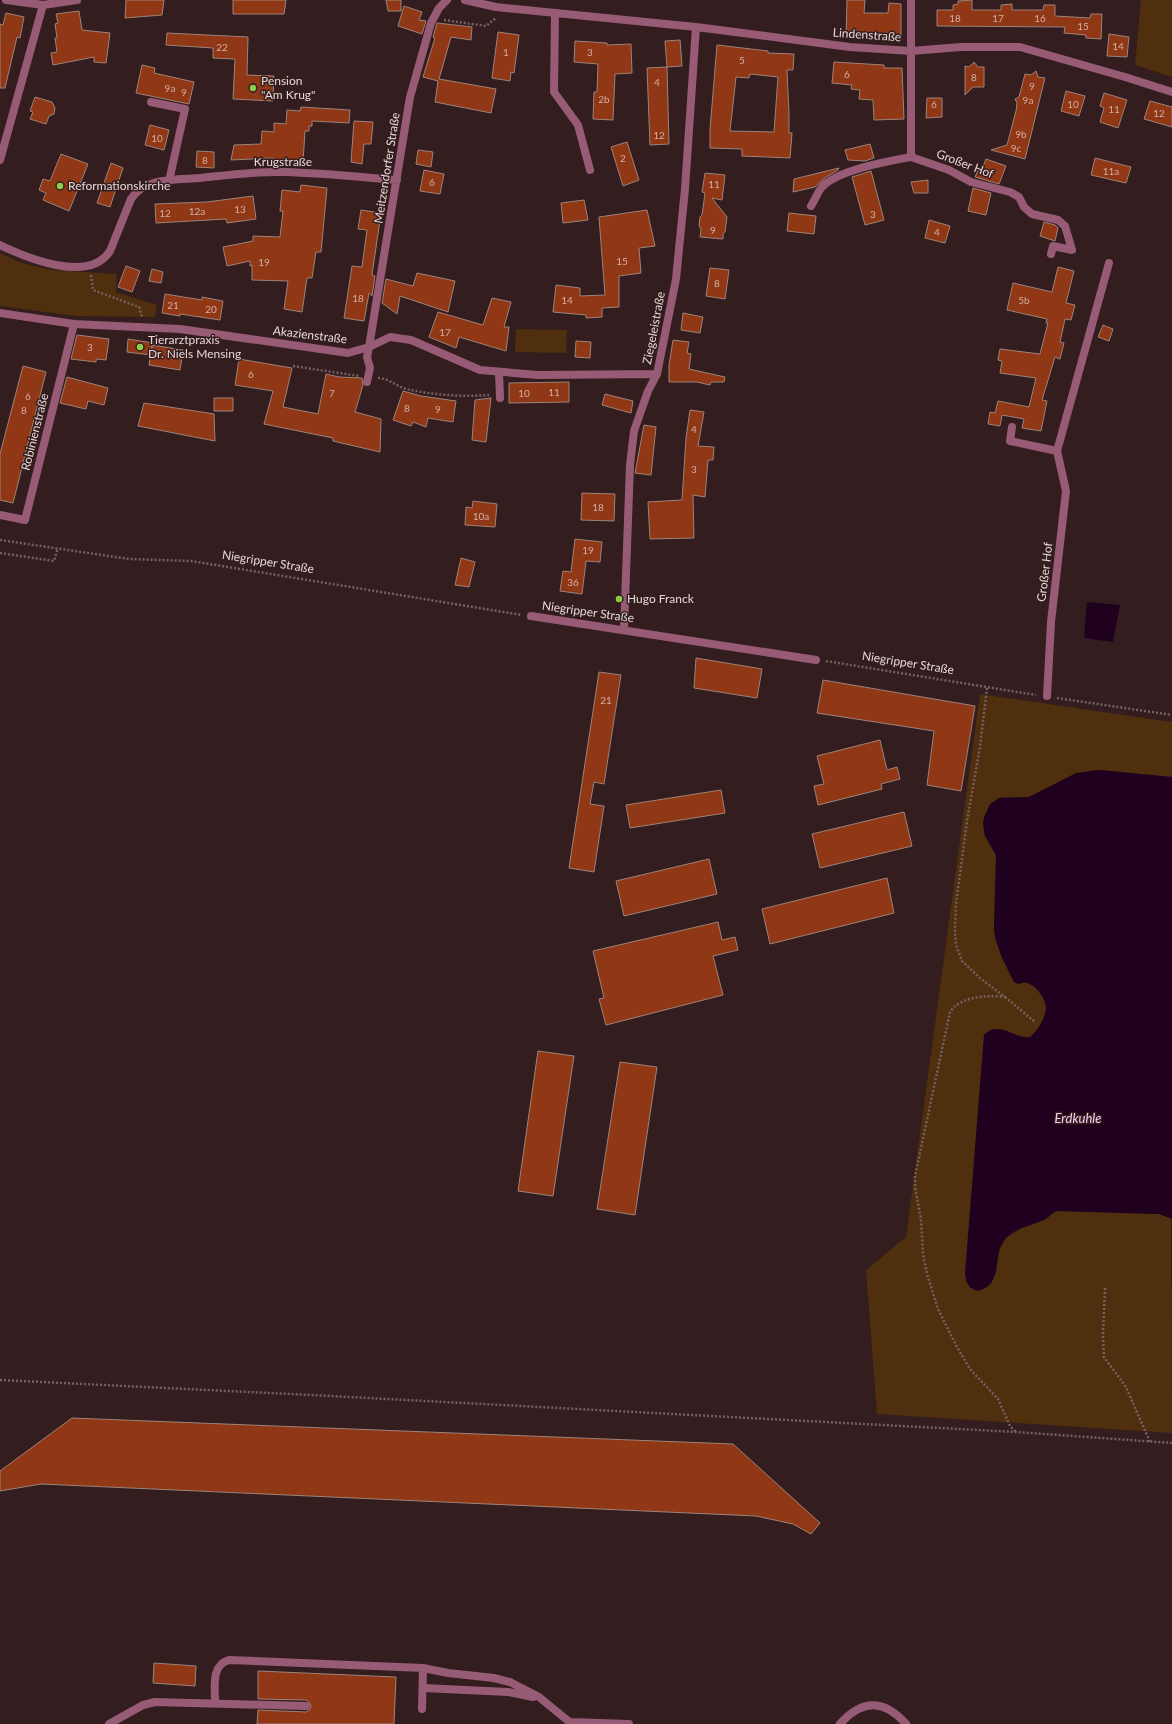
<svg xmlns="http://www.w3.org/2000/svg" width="1172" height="1724" font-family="Lato,sans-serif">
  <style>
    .green { fill: #4f2f0e }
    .water { fill: #1f001e }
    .building { fill: #903715; stroke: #9e837a; fill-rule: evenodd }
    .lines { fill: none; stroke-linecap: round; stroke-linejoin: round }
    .path { stroke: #756162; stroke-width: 2.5; stroke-dasharray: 2 2; stroke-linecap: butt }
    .service { stroke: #975b75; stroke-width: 8 }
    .minor { stroke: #975b75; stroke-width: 8 }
    .tertiary { stroke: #975b75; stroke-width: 8 }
    .poi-dot { fill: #8ace47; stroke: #331d1e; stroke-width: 1.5 }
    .labels { text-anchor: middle; stroke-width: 3; stroke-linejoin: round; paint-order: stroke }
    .number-label { font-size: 10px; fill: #d1afa7 }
    .street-label { font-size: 12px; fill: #e7d7d8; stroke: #331d1e }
    .poi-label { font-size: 12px; fill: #e7d7d8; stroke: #331d1e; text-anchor: start }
    .water-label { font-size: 13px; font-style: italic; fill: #f6cff2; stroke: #331d1e }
  </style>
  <rect width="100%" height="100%" fill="#331d1e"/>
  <!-- green -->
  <path class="green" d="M1141,0H1172V77L1135,65Z
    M0,253L22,263L51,270L117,274L116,292L157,305L155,317L75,316L0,306Z
    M516,329L567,330L566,353L515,352Z
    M980,694L1172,722V777L1099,770L1087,771L1029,797L999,798L983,821L985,836L996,855L994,929L1002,958L1007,966L1012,979L1020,984C1031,978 1045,996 1046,1006C1047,1015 1037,1032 1030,1037C1014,1039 1004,1022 986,1033L967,1282L970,1288L996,1274L999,1250L1006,1238L1020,1229L1037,1223L1056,1211L1159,1214L1171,1218L1172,1433L877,1414L866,1270L906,1237Z"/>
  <!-- water -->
  <path class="water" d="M1087,602L1120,605L1113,642L1084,638Z
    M1099,770L1172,777V1219L1159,1214L1056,1211C1052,1213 1050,1216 1046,1219C1033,1225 1015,1227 1005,1239C992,1254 1003,1283 981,1290C977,1291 973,1290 970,1287C966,1283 966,1278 965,1273L984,1035C999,1019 1015,1040 1030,1037C1037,1032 1047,1016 1046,1007C1045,998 1036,985 1027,983C1024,982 1021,983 1018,984L1014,982L1002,958L995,938L994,928L996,855L985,836L983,824L984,817L990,804L999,798L1029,797L1076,773Z"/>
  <!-- building -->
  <path class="building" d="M126,0H164L162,15L125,18Z
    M233,0H286L284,14H233Z
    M386,0H401V11H388Z
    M847,0H865L864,13H888L889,3L901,4V40L846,37Z
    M972,0V10H1001V5L1012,4V10H1043L1044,5H1055V16L1090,18L1091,14H1102L1101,39L1086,38V35L1064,33L1065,27L937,26V10H953V5L958,4V1Z
    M404,6L422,12L419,20L426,21L422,34L398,26Z
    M79,11L82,30L110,33L106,63L94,62V57L53,65L51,53L57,52L55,38H57L55,24L58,23L56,14Z
    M6,13L24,17L20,38L17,37L5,88H0V24L3,25Z
    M437,23L472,27L471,40L451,37L439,79L496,89L491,113L435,102L438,81L423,77L435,38L433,37Z
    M498,32L519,35L514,73L511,72L510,81L492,78Z
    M167,33L248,37L247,75L274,76L273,101L233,99L235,59L213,58V48L166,45Z
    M1109,34L1129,37L1127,57L1107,56Z
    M680,40L682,66L667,67L665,41Z
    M575,41L607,43V45L631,44L632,73L615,74L613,120L593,119L594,92H597L598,64L574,62Z
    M717,45L768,51V53L794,54L793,70H787L789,114V133H792L790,158L742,156V149L710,148V129ZM750,74L778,77L774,132L730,131L736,77L749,78Z
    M834,62L884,65V68H902L904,119L874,120L873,100L859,99L860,90L851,89L852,85L832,83Z
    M974,62L978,67H984V87H973L965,95V66L969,67Z
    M142,65L155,68L154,73L194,82L189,104L136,93Z
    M667,67L669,144L650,145L647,68Z
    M1036,71L1038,77L1045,78L1025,159L991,150L1007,145L1016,111L1017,103L1015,99L1019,97L1025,74L1031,75Z
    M1066,91L1085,96L1079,116L1061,111Z
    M1104,93L1127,100L1118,128L1100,122L1104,108L1100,106Z
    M35,97L52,102L55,108L54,114L49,116L46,124L30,119L33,112L30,111Z
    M927,98H942V117L926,118Z
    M1150,101L1172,107V127L1144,119Z
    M301,107L350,110L349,123L312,121V126H309V131H305L303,162H273V158L231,160L234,145L261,144L262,131L274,132V123L286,124L287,110L300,111Z
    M354,121L373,122L371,144H364L362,164L351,162Z
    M150,125L169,130L164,150L145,145Z
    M627,142L639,180L623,186L611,147Z
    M870,144L874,158L865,161L848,160L845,150Z
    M418,150L433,152L431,167L416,164Z
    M197,151L214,152V168L196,167Z
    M61,154L88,164L69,211L43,200L46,193L39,190L43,179L50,181Z
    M1095,158L1131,167L1126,183L1091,175Z
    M986,159L1006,166L999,184L975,177L979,168L982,169Z
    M111,163L123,168L110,207L97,203Z
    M839,168L838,170L826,177L815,187L793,192L794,179Z
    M424,170L444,174L440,194L420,191Z
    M871,171L884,220L865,225L852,177Z
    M705,173L725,175L722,200L712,198L727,217L725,232L723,234V239L700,237L701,229L699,226L700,217L702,215L705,193L702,192Z
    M928,180V193H914L911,182Z
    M301,185L327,188L321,252H316L312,278H307L302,312L284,309L288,281L252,280V265L250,266V261L227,266L223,247L253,241V236L280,237L283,211H280L282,190L300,192Z
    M973,188L991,193L986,215L968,211Z
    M253,196L256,219L227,223L226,219L156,223L155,204L207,202Z
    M584,200L588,220L563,223L561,203Z
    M361,210L381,213L372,275L375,276L372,296L369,293L364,321L344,318L352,266L362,267L367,230L358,229Z
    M647,210L655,246L639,248L641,273L619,276V307L602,308V317L586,318V315L553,312L556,285L580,288V296L605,295L599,217Z
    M789,213L816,216L814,234L787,231Z
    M929,220L950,226L945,243L925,238Z
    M1044,222L1055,225L1058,228L1055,241L1040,236Z
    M126,266L140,271L132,292L118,287Z
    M1058,267L1074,271L1066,303L1075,305L1071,320L1065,319L1060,342L1064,343L1060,359L1055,357L1042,400L1047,401L1041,431L1022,428L1024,419L1002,415L1000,426L988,424L990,412L995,413L998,401L1029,407L1036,378L1000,373L1002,361L998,360L1000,349L1040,354L1048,323H1046L1047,319L1007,310L1013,283L1052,292Z
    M710,268L729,270L725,299L706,296Z
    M152,269L163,272L161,283L149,281Z
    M417,273L455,281L448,312L400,296L397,314L382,303L386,279L413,286Z
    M165,294L202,300V297L223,301L220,320L180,314V316L162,313Z
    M492,298L511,302L504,327H509L506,351L459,337L456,348L429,337L438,312L483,325Z
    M683,313L703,317L700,333L681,330Z
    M1103,325L1113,329L1109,341L1098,337Z
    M77,335L109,339L106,360L96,359V362L71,359Z
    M128,339L153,343L151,355L127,352Z
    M673,340L689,342L687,353L691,354L689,369L725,377L724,382H711L710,385L697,382H669V365Z
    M576,341L591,342L590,358L575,357Z
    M152,345L183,350L180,370L149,365Z
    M239,359L292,368L283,407L318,414L326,374L339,377L362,378L363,385L355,412L381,419L380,452L333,441V438L264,424L273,391L235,385Z
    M23,366L46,372L13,503L0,500V454Z
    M67,377L108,388L104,405L88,401L86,409L60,403Z
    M569,382V402L509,403V383Z
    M403,391L421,396L456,401L453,422L428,418L426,427L413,422L411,426L393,420Z
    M605,394L633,401L631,413L602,405Z
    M214,398H233V411H214Z
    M491,398L486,442L472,440L475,400Z
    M144,403L214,414L215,441L138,426Z
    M690,410L704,412L698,446L714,447L713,460H708L705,497L693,495L694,538L650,539L648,502L682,500L686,438Z
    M644,425L656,427L651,475L635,473Z
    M582,493L615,494L614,521L581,520Z
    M473,501L497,504L495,527L465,525L466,507L472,508Z
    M575,539L602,542L600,562L586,561L582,594L560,591L563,571L571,572Z
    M461,558L475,562L469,587L455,585Z
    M696,658L762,669L757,698L694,688Z
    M599,672L621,675L604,784L594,782L590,804L604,806L594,872L569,868Z
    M823,680L975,706L961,791L927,785L934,731L817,713Z
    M880,740L887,770L897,767L900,779L881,784L882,789L818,805L814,786L824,784L817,756Z
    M721,790L725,813L630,828L626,805Z
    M904,812L912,846L820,868L812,834Z
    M709,859L717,894L624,916L616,881Z
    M887,878L894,913L770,944L762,909Z
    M718,922L722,940L735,937L738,950L713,956L723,995L606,1025L599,999L604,998L593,951Z
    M538,1051L574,1056L553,1196L518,1191Z
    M620,1062L657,1067L635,1215L597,1209Z
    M72,1418L733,1444L820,1523L811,1534L793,1524L756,1516L41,1484L0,1491V1471Z
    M154,1663L196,1666L195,1686L153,1683Z
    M258,1671L396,1677L394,1724H257L258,1710L306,1712L310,1709L311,1706L309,1702L306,1700L258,1699Z"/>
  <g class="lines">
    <!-- path -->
    <path class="path" d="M444,20L486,26L496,18
      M91,275L93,290L139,307L142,317
      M293,366L359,376
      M378,378C388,378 396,386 406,389C433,395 462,397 489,395
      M0,540L129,559L191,561L522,615
      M0,553L54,561L58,548
      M826,661L1036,695
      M987,688L980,747L967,821L956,904L955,932L956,945L962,961L981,979L1005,997C988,995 960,996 950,1012L915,1176V1187L921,1219L923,1254L927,1274L938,1309L957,1347L970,1369L998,1399L1010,1426L1016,1432
      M1057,698L1172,715
      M1005,997L1035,1022
      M1105,1288L1103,1334L1104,1357L1126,1387L1150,1442
      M0,1380L311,1395L1016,1432L1172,1443"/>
    <!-- service -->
    <path class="service" d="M555,13L554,92L578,125L590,170
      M151,102L185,109L169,181
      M949,170L971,182L1010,192L1019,197L1024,207L1032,214L1058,220L1065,226L1072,250L1053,246L1051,254
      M811,206C815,200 818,191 822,187C837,170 889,161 911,157
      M499,372L500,398
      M367,382L370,368L367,357L369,347
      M1012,427L1010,441L1057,451
      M0,515L25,520L74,324
      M531,616L816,660
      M1047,696L1051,622L1066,491L1057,451L1109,263
      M423,1688L508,1692L533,1697
      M215,1703C215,1687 211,1665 229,1660L423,1668L448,1673L494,1678L510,1682L539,1697L572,1724
      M422,1709L423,1668
      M570,1722L629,1724
      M109,1724L143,1705L155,1702L306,1706
      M840,1724C862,1699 884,1699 906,1724"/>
    <!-- minor -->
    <path class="minor" d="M6,0L43,5
      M465,0L496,7L696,27L850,47L911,51L961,47H1020L1125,77L1172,92
      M911,0V157L949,170
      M0,245C27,258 89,284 110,251L131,199C145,177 177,180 200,178C228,175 257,171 285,172C323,173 360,177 397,180
      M0,313L74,324L180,329L348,353L369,347L390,337L411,340L480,370L538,375L657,374
      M369,347L410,97L431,23L439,8L447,0
      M624,629L630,465L634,431L648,391L657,374L676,279L685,189L696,27"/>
    <!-- tertiary -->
    <path class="tertiary" d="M0,160L43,5L77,0"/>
  </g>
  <!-- markers -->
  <g class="poi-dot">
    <circle cx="253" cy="88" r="4"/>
    <circle cx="60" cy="186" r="4"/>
    <circle cx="140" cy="347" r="4"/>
    <circle cx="619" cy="599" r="4"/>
  </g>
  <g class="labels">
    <!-- number labels -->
    <g class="number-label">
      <text x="955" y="22">18</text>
      <text x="998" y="22">17</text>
      <text x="1040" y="22">16</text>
      <text x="1083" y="30">15</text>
      <text x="1118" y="50">14</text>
      <text x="222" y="51">22</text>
      <text x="506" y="56">1</text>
      <text x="590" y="56">3</text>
      <text x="742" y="64">5</text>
      <text x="847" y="78">6</text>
      <text x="974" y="81">8</text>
      <text x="657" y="86">4</text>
      <text x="1032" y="90">9</text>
      <text x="170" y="92">9a</text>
      <text x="184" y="96">9</text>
      <text x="604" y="103">2b</text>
      <text x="1028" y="104">9a</text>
      <text x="934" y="108">6</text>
      <text x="1073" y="108">10</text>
      <text x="1114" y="113">11</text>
      <text x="1159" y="117">12</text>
      <text x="1021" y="138">9b</text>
      <text x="659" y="139">12</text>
      <text x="157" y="142">10</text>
      <text x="1016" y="152">9c</text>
      <text x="623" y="162">2</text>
      <text x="205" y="164">8</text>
      <text x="1111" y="175">11a</text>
      <text x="432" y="186">6</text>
      <text x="714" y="188">11</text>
      <text x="240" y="213">13</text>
      <text x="197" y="215">12a</text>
      <text x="165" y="217">12</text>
      <text x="873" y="218">3</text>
      <text x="713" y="234">9</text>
      <text x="937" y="236">4</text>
      <text x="622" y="265">15</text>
      <text x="264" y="266">19</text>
      <text x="717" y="287">8</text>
      <text x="358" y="302">18</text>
      <text x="567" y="304">14</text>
      <text x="1024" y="304">5b</text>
      <text x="173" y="309">21</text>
      <text x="211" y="313">20</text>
      <text x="445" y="336">17</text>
      <text x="90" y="351">3</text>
      <text x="251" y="378">6</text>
      <text x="554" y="396">11</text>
      <text x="332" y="397">7</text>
      <text x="524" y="397">10</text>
      <text x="28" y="400">6</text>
      <text x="407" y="412">8</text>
      <text x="438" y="413">9</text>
      <text x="24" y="414">8</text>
      <text x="694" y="433">4</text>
      <text x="694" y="473">3</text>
      <text x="598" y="511">18</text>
      <text x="481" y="520">10a</text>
      <text x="588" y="554">19</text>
      <text x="573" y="586">36</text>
      <text x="606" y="704">21</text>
    </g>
    <!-- street labels -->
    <g class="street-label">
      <text transform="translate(867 35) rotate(4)" y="4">Lindenstraße</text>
      <text x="283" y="166">Krugstraße</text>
      <text transform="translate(965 164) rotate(21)" y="4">Großer Hof</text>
      <text transform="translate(387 168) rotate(-81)" y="4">Meitzendorfer Straße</text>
      <text transform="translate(654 328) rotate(-79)" y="4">Ziegeleistraße</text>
      <text transform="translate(310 335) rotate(7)" y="4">Akazienstraße</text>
      <text transform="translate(35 432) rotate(-76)" y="4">Robinienstraße</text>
      <text transform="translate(268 562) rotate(9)" y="4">Niegripper Straße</text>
      <text transform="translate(1045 572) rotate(-83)" y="4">Großer Hof</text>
      <text transform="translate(588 612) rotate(8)" y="4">Niegripper Straße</text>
      <text transform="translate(908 663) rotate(9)" y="4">Niegripper Straße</text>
    </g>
    <!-- poi labels -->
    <g class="poi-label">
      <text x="261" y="85">Pension<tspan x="261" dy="14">"Am Krug"</tspan></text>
      <text x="68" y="190">Reformationskirche</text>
      <text x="148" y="344">Tierarztpraxis<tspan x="148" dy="14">Dr. Niels Mensing</tspan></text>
      <text x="627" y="603">Hugo Franck</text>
    </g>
    <!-- water labels -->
    <g class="water-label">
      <text x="1078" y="1123">Erdkuhle</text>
    </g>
  </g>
</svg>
